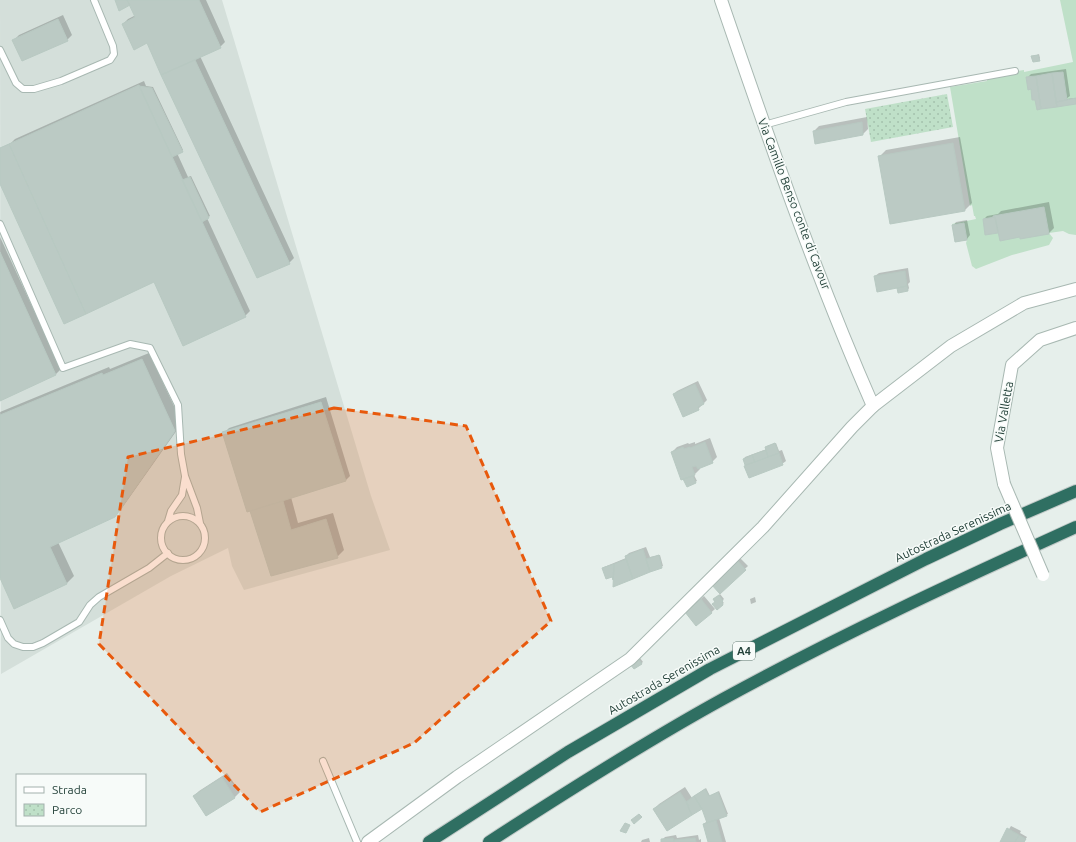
<svg xmlns="http://www.w3.org/2000/svg" width="1076" height="842" font-family="Ubuntu,sans-serif">
  <style>
    .built { fill: #d4dfda }
    .grass { fill: #bfe0c8 }
    .park { fill: url(#park-dots) }
    .shadow { fill: #0003 }
    .building { fill: #bbcac4; stroke: #b8c9c2 }
    .lines { fill: none; stroke-linecap: round; stroke-linejoin: round }
    .service-casing { stroke: #a8b8b2; stroke-width: 8 }
    .minor-casing { stroke: #a8b8b2; stroke-width: 14 }
    .tertiary-casing { stroke: #a8b8b2; stroke-width: 14 }
    .motorway-casing { stroke: #c2cac8; stroke-width: 14 }
    .service { stroke: #fff; stroke-width: 6 }
    .minor { stroke: #fff; stroke-width: 12 }
    .tertiary { stroke: #fff; stroke-width: 12 }
    .motorway { stroke: #2f6f62; stroke-width: 12 }
    .minor-bridge-casing { stroke: #a8b8b2; stroke-width: 14; stroke-linecap: butt }
    .minor-bridge { stroke: #fff; stroke-width: 12 }
    .marked { fill: #e8590c; fill-opacity: 0.2; stroke: #e8590c; stroke-width: 3; stroke-dasharray: 8 5; stroke-linejoin: round }
    .labels { text-anchor: middle; stroke-width: 3; stroke-linejoin: round; paint-order: stroke }
    .shield { fill: #f7fbf9; stroke: #637a73; stroke-width: 1 }
    .shield-label { font-size: 11px; font-weight: bold; fill: #24423a }
    .street-label { font-size: 12px; fill: #24423a; stroke: #f7fbf9 }
  </style>
  <defs>
    <pattern id="park-dots" width="8" height="8" patternUnits="userSpaceOnUse"><rect width="8" height="8" fill="#bfe0c8"/><path d="M2 2h.1M6 6h.1" fill="none" stroke="#a4c1ad" stroke-width="1.8" stroke-linecap="round"/></pattern>
  </defs>
  <rect width="100%" height="100%" fill="#e6efeb"/>
  <!-- built -->
  <path class="built" d="M0,0H222L371,496L390,550L244,590L232,566L228,548L171,576L1,674Z"/>
  <!-- grass -->
  <path class="grass" d="M1060,0H1076V235L1069,234L1063,231L1049,233L1053,238L1049,245L1012,255L976,269L972,266L966,243L967,240L955,242L952,224L976,219L975,216H974L972,205L970,206L950,87L987,81V76L1024,70V72L1073,62Z"/>
  <!-- park -->
  <path class="park" d="M947,94L953,127L871,142L865,109Z"/>
  <!-- shadow -->
  <path class="shadow" d="M116,0H206L225,42L220,47L200,56L294,258L289,263L257,276L148,42L123,24L128,19L136,15L130,4Z
    M63,15L72,35L67,40H14L19,35Z
    M1039,54L1040,58L1039,60L1032,57Z
    M1066,69L1070,96L1066,99L1076,98V103L1036,99L1027,78L1031,74Z
    M144,81L146,86L153,87L183,150L177,153L188,177L191,176L210,216L207,218L250,311L245,316L154,281L0,181V148L11,143L15,139Z
    M867,117L868,129L863,134L814,131L819,126Z
    M960,137L972,203L965,210L891,223L879,157L886,150Z
    M1049,202L1054,228L1048,234L1021,236L999,231L986,234L984,219L987,216L998,214L1001,211Z
    M967,220L970,235L967,239L956,241L953,226L956,222Z
    M0,237L61,369L56,374L0,400Z
    M908,268L910,282L908,284L909,288L908,290L898,287L875,276L879,273Z
    M149,353L182,423L122,508L114,516L58,542L74,576L67,583L14,608L0,575V412L109,367L110,369Z
    M698,381L707,400L698,409L674,394L677,391Z
    M326,397L350,476L345,481L291,497L298,523L333,513L344,550L337,557L251,511L224,433L229,428Z
    M710,438L717,457L712,462L699,467L700,469L694,475L697,481L687,486L672,452L677,447L688,443L689,444L695,442V444Z
    M776,443L779,451L782,450L786,461L782,464L746,465L744,459L745,457L767,449V446Z
    M646,547L650,557L660,555L663,566L614,585V581L612,576L604,567L626,558V556L629,553Z
    M740,558L748,566L720,592L712,584Z
    M720,594L724,599L722,601L724,603L717,608L714,599Z
    M704,596L715,609L697,625L689,609Z
    M755,597L756,602L751,604L750,599Z
    M640,658L643,662L635,668L632,664Z
    M227,773L240,792L235,797L194,796L199,791Z
    M685,787L692,798L706,788L710,796L719,791L728,814L719,818L726,842H709L704,824L707,821L702,807L667,829L654,809L659,804Z
    M1011,826L1021,831L1020,833L1027,837L1024,842H1001Z
    M676,835L677,838L698,835L699,840L701,839V842H662V840L665,837Z
    M649,838L650,842H641L642,840Z"/>
  <!-- building -->
  <path class="building" d="M115,0H127L130,5L119,11Z
    M127,0H199L221,48L161,75L147,43L134,50L122,24L135,17Z
    M58,19L68,41L22,61L12,40Z
    M1038,55L1040,61L1033,62L1031,56Z
    M195,60L290,264L257,278L161,75Z
    M1063,72L1067,100L1056,102L1052,73Z
    M1052,73L1057,107L1041,109L1036,76Z
    M1036,76L1041,109L1037,110L1035,100H1032L1031,89L1028,90L1026,77Z
    M139,85L246,317L183,346L154,282L86,314L9,144Z
    M139,86L152,88L183,152L172,157Z
    M1076,98V104L1057,107L1056,102Z
    M862,122L863,135L815,144L813,131Z
    M953,143L965,211L890,224L878,156Z
    M9,144L86,314L64,324L0,184V148Z
    M190,177L209,218L202,222L182,180Z
    M1044,207L1049,234L1020,239V237L1000,241L995,217H993V216Z
    M995,217L998,233L985,235L983,219Z
    M964,223L967,240L955,242L952,225Z
    M0,252L56,375L0,401Z
    M905,271L907,286L877,292L874,276Z
    M907,286L908,291L898,293L897,288Z
    M142,359L175,431L115,517L50,547L67,584L14,609L0,578V415L102,373L103,375Z
    M695,384L704,404L698,407L699,410L683,417L673,394Z
    M321,402L346,481L247,512L222,432Z
    M705,442L713,463L698,469L696,466L692,467L695,475L681,480L671,452L683,447L684,449L690,447V448Z
    M775,443L779,453L768,457L765,447Z
    M766,450L768,457L755,462L752,455Z
    M779,453L783,465L749,478L744,466Z
    M752,455L755,462L745,465L743,459Z
    M693,476L696,483L687,487L683,479Z
    M283,501L291,530L326,519L338,558L271,576L250,511Z
    M643,549L650,572L633,579L625,556Z
    M659,555L662,568L650,572L646,559Z
    M626,559L633,579L613,587L614,564Z
    M737,560L746,570L720,594L711,584Z
    M614,564L613,580L612,577L606,579L602,568Z
    M719,595L723,601L722,602L723,605L717,610L712,604L715,602L713,599Z
    M701,599L712,613L696,626L685,612Z
    M638,658L642,664L634,669L630,664Z
    M222,777L235,798L206,816L193,796Z
    M705,789L709,796L718,792L727,816L707,823L702,809L694,796Z
    M680,792L689,806L688,807L692,815L667,831L653,809Z
    M694,796L702,809L692,815L686,802Z
    M639,814L642,817L634,824L631,820Z
    M716,820L722,842H708L703,824Z
    M625,823L630,825L626,833L620,831Z
    M1007,828L1019,835L1015,842H1000Z
    M1019,835L1026,839L1024,842H1015Z
    M673,838L674,842H661V839Z
    M695,838L696,842H674V840Z"/>
  <g class="lines">
    <!-- service casing -->
    <g class="service-casing">
      <path id="service" d="M0,50L16,83L23,89H34L61,81L110,60L114,54L113,46L94,0
        M764,125L846,102L1015,71
        M0,224L63,368L130,344L150,348L178,405L181,454L185,476L197,508L200,523
        M161 538a22 22 0 1 1 44 0a22 22 0 1 1-44 0Z
        M168,521L171,511L182,495L185,477
        M0,620L8,638L14,644L23,647H33L43,643L79,622L90,605L99,597L149,568L168,553
        M323,761L357,842"/>
    </g>
    <!-- minor casing -->
    <g class="minor-casing">
      <path id="minor" d="M1004,484L997,448L1012,365L1040,340L1076,328
        M368,842L457,777L630,659L763,527L852,427L873,406"/>
    </g>
    <!-- tertiary casing -->
    <g class="tertiary-casing">
      <path id="tertiary" d="M721,0C768,137 815,274 873,406L951,346L1024,303L1076,289"/>
    </g>
    <!-- motorway casing -->
    <g class="motorway-casing">
      <path id="motorway" d="M429,842L568,752L710,669L926,559L1000,524L1076,491
        M489,842C566,792 643,743 723,699C838,636 957,581 1076,527"/>
    </g>
    <!-- service -->
    <use href="#service" class="service"/>
    <!-- minor -->
    <use href="#minor" class="minor"/>
    <!-- tertiary -->
    <use href="#tertiary" class="tertiary"/>
    <!-- motorway -->
    <use href="#motorway" class="motorway"/>
    <!-- minor-bridge casing -->
    <g class="minor-bridge-casing">
      <path id="minor-bridge" d="M1004,484L1043,575"/>
    </g>
    <!-- minor-bridge -->
    <use href="#minor-bridge" class="minor-bridge"/>
  </g>
  <!-- marked area -->
  <path class="marked" d="M334,408L466,426L551,621L414,743L260,812L99,644L128,457Z"/>
  <g class="labels">
    <!-- shield labels -->
    <rect class="shield" x="733" y="642" width="22" height="18" rx="3"/>
    <g class="shield-label">
      <text x="744" y="655">A4</text>
    </g>
    <!-- street labels -->
    <g class="street-label">
      <text transform="translate(794 204) rotate(69)" y="4">Via Camillo Benso conte di Cavour</text>
      <text transform="translate(1004 412) rotate(-80)" y="4">Via Valletta</text>
      <text transform="translate(953 532) rotate(-25)" y="4">Autostrada Serenissima</text>
      <text transform="translate(664 680) rotate(-30)" y="4">Autostrada Serenissima</text>
    </g>
  </g>
  <!-- legend -->
  <rect x="16" y="774" width="130" height="52" fill="#f7fbf9" stroke="#a3b1ad"/>
  <rect x="24" y="787" width="20" height="6" fill="#ffffff" stroke="#a3b1ad"/>
  <text x="52" y="794" font-size="12" fill="#24423a">Strada</text>
  <rect x="24" y="804" width="20" height="12" fill="url(#park-dots)" stroke="#a3b1ad"/>
  <text x="52" y="814" font-size="12" fill="#24423a">Parco</text>
</svg>
